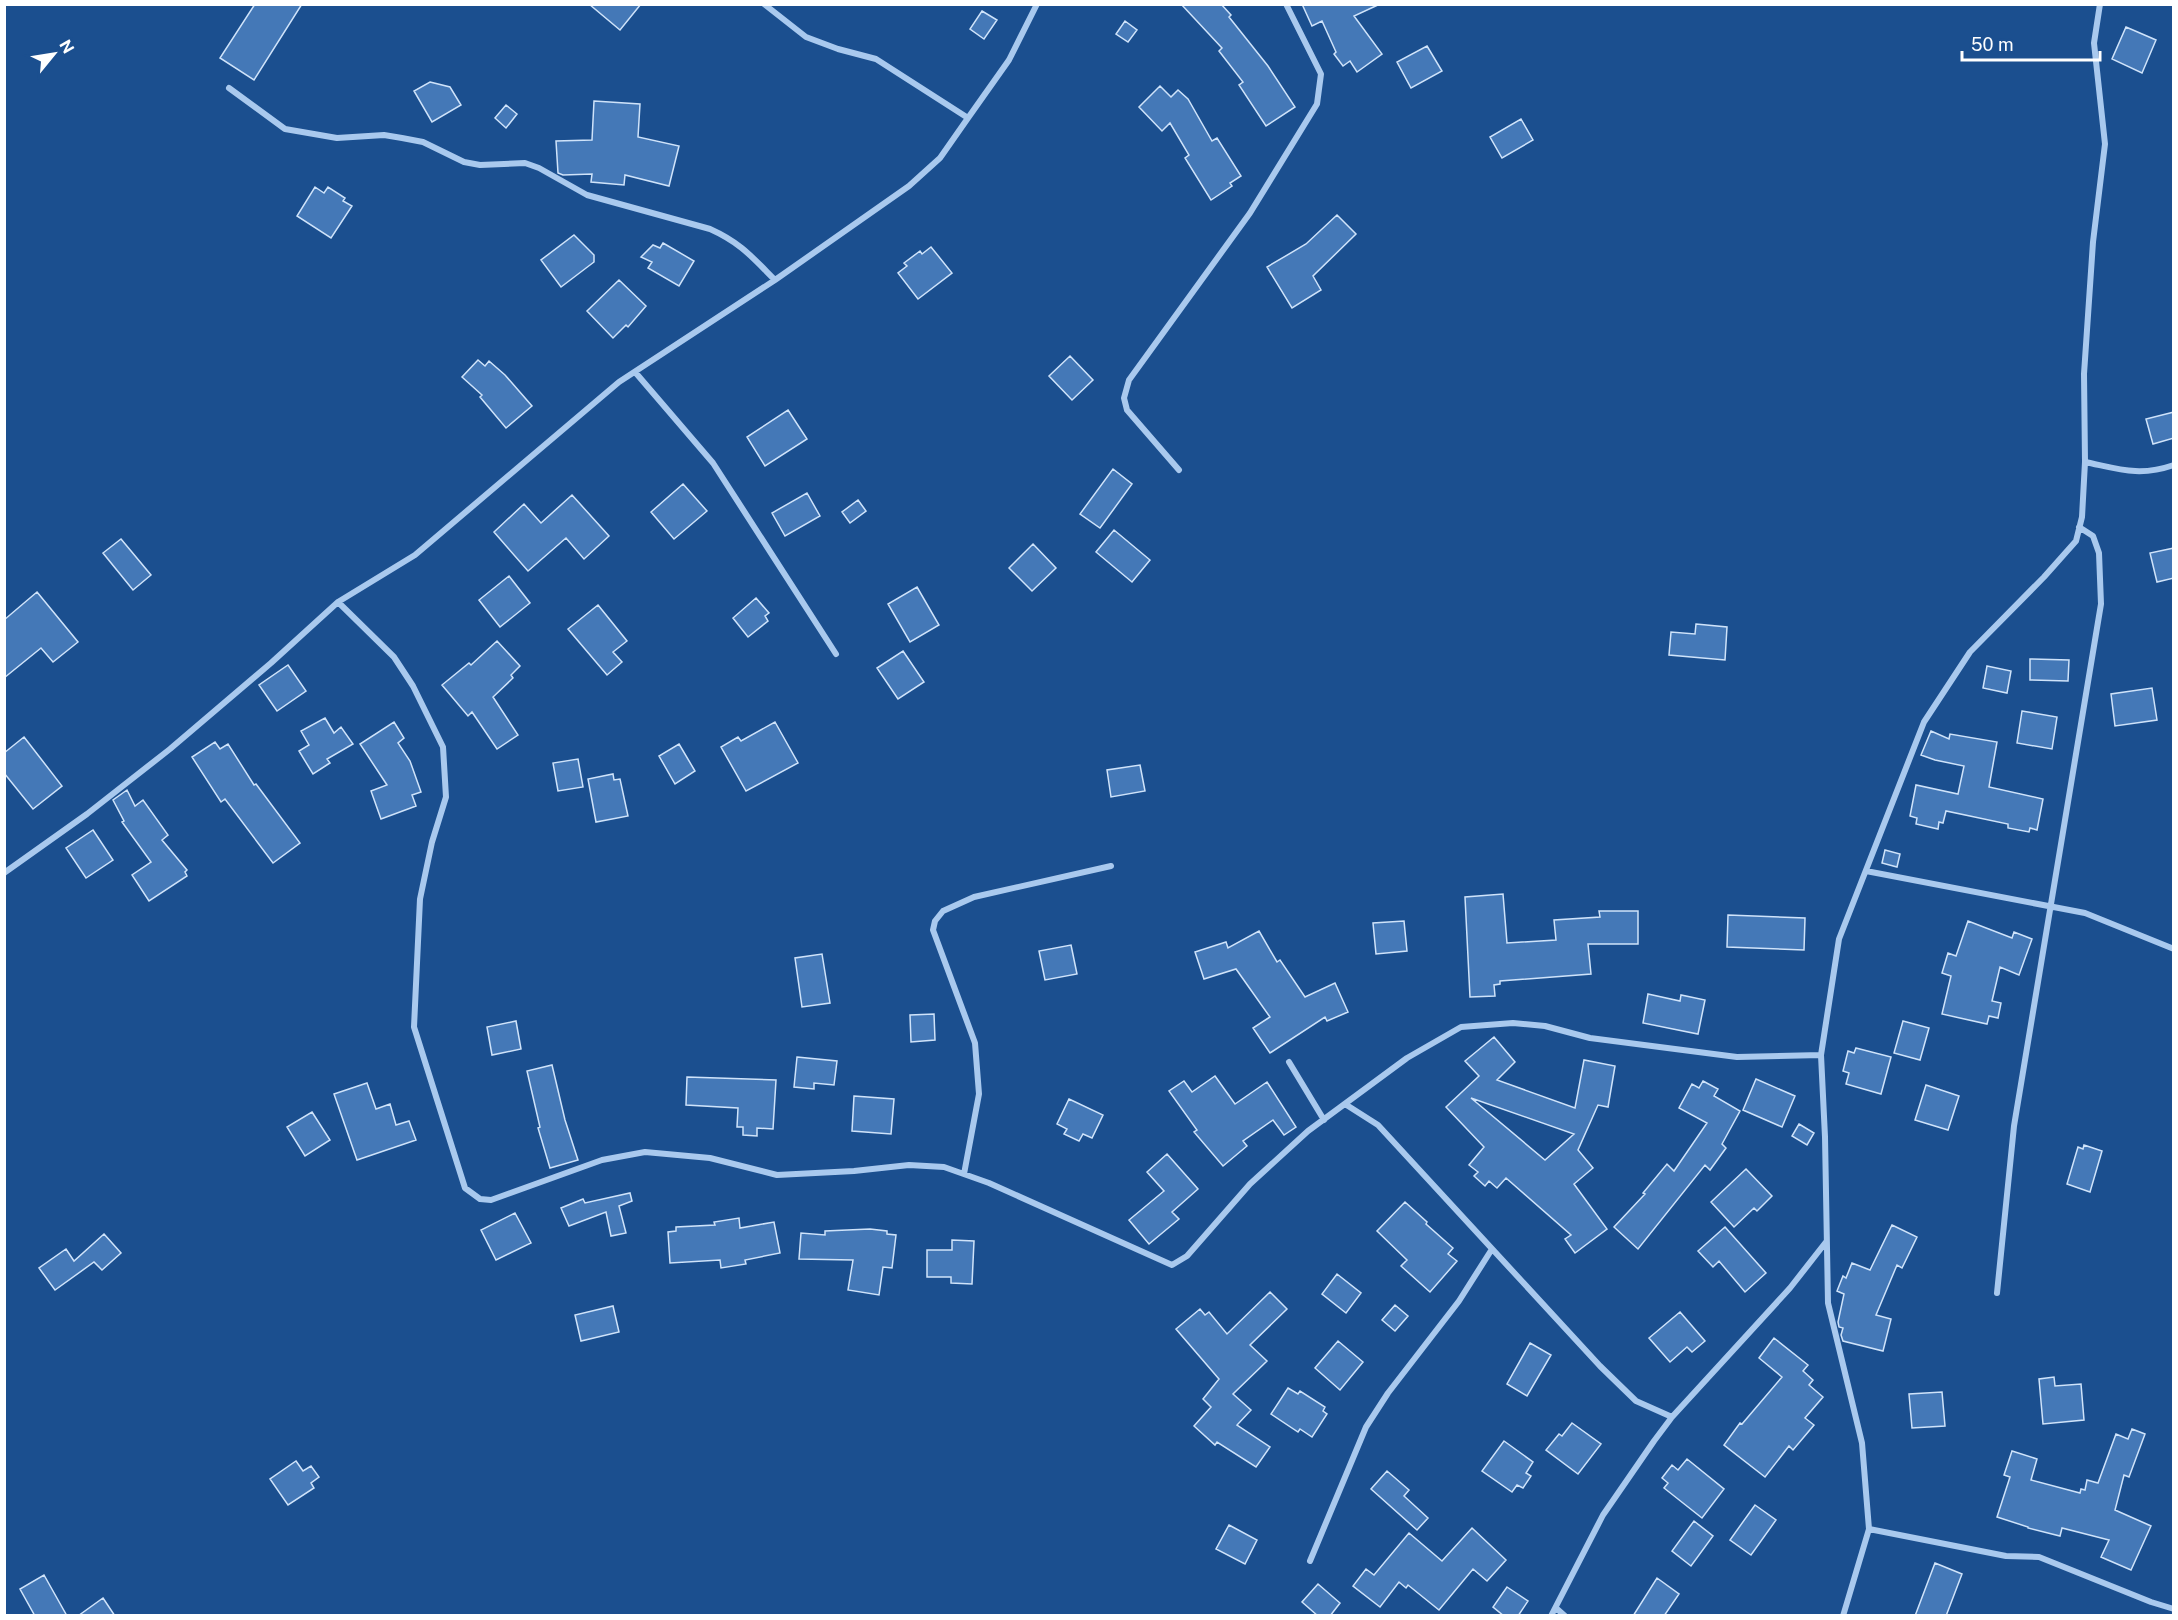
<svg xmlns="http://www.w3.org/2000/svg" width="2178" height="1620" font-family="'Public Sans',sans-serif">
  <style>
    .building { fill: #4478b7; stroke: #cfe3fa; stroke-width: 1.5; fill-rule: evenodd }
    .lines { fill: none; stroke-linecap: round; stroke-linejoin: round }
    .minor { stroke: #a9c9ee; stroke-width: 6 }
  </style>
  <rect width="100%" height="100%" fill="#1b4f8f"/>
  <!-- building -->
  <path class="building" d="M255,4H302L254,80L220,58Z
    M589,4H641L620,30Z
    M1181,4H1221L1231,15L1229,17L1268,66L1295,107L1266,126L1239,85L1243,82L1219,51L1222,48Z
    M1302,4H1380L1354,16L1382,54L1357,72L1350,61L1343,66L1334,54L1336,52L1322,21L1312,26Z
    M982,11L997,20L984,39L970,29Z
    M1125,21L1137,30L1128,42L1116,34Z
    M2126,27L2156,40L2142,73L2112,59Z
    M1427,46L1442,71L1411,88L1397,62Z
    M430,82L450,87L461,105L432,122L414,91Z
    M1160,86L1171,97L1178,90L1188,99L1212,141L1217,138L1241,176L1230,183L1232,186L1211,200L1185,158L1189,155L1170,123L1162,131L1139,107Z
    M594,101L640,104L638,137L679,146L669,186L625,175L624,185L591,182L592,174L563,175L558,173L556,141L592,140Z
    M506,105L517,114L506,128L495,118Z
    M1521,119L1533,140L1502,158L1490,137Z
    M315,187L324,193L328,187L345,198L343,201L352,206L331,238L297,216Z
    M1337,215L1356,234L1313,276L1321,290L1292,308L1267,267L1306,244Z
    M574,235L594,255V262L561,287L541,260Z
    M663,243L694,261L679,286L648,268L652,262L641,257L653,245L660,248Z
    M931,247L952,273L918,299L898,273L907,266L904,263L920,251L922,254Z
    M619,280L646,306L628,327L626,325L613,338L587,311Z
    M1070,356L1093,380L1072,400L1049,376Z
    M478,360L485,366L489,361L505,375L532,406L506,428L480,397L482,395L462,377Z
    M788,410L807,439L765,466L747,437Z
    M2174,412V438L2153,444L2146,419Z
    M1113,469L1132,484L1100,528L1080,514Z
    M683,484L707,511L674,539L651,512Z
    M807,493L820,516L785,536L772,513Z
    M572,495L609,536L584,559L566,538L528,571L494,532L524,504L541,523Z
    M858,500L866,511L850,523L842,512Z
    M1114,530L1150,560L1132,582L1096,552Z
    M121,539L151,575L133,590L103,553Z
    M1033,544L1056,568L1032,591L1009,568Z
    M2174,548V578L2157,582L2150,553Z
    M509,576L530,603L500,627L479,600Z
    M917,587L939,625L910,642L888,604Z
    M37,592L78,642L53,662L41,648L4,678V620Z
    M756,598L769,613L765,616L768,621L748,637L733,618Z
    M598,605L627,641L613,652L622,662L607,675L568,629Z
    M1696,624L1727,627L1725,660L1669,655L1671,632L1695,634Z
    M497,641L520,666L511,675L513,678L493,697L518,735L497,749L472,712L468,716L442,685L469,663L471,665Z
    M903,651L924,682L898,699L877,668Z
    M2030,659L2069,660L2068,681L2030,680Z
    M288,665L306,691L277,711L259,685Z
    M1987,666L2011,671L2007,693L1983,688Z
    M2152,688L2157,720L2115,726L2111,694Z
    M2022,711L2057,717L2052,749L2017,743Z
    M325,718L334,733L341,727L353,744L327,759L330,763L313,774L299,751L309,745L301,731Z
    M394,722L404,738L398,743L410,761L421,792L412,795L416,806L381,819L371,791L387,785L360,744Z
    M775,722L798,763L746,791L721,747L738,737L741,741Z
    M1931,731L1949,739L1950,734L1997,742L1989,787L2043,799L2037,830L2030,828L2029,832L2008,828V824L1946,811L1943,823L1939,822L1938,829L1916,824L1917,818L1910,816L1916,785L1958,794L1964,766L1935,760L1921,755Z
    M24,737L62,786L33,809L4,773V753Z
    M215,742L220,749L228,744L254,785L256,784L300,843L273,863L225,799L221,802L192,757Z
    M679,744L695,771L675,784L659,756Z
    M578,759L583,787L558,791L553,763Z
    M1140,765L1145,791L1111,797L1107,770Z
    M613,774L614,780L620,779L628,816L596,822L588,779Z
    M127,790L135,806L143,800L168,835L162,840L187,870L185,872L187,876L149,901L132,875L151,862L122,822L124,821L113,800Z
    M93,830L113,860L86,878L66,848Z
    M1885,850L1900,854L1897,867L1882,863Z
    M1503,894L1507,943L1556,940L1554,920L1600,917L1599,911H1638V944H1588L1591,974L1500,981V984L1494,985L1495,996L1470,997L1465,897Z
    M1728,915L1805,918L1804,950L1727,947Z
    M1404,921L1407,951L1376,954L1373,923Z
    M1968,921L2012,938L2014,932L2032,939L2019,975L2000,967L1992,1001L2001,1003L1998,1018L1989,1016L1987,1024L1942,1014L1951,976L1942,973L1948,953L1956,956Z
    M1259,931L1277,962L1280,960L1305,997L1335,983L1348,1012L1327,1021L1325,1017L1270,1053L1253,1028L1270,1017L1236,969L1204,979L1195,952L1226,942L1228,948Z
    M1071,945L1077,974L1045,980L1039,951Z
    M822,954L830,1003L802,1007L795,958Z
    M1648,994L1680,1001L1681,995L1705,1000L1698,1034L1643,1023Z
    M934,1014L935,1040L911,1042L910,1015Z
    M516,1021L521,1049L492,1055L487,1027Z
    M1903,1021L1929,1028L1920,1060L1894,1053Z
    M1494,1037L1515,1062L1497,1080L1575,1108L1584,1060L1615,1066L1608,1107L1598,1105L1578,1150L1593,1168L1574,1184L1607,1229L1575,1253L1565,1239L1571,1235L1506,1178L1497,1188L1489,1181L1485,1186L1474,1176L1478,1172L1469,1165L1484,1147L1446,1107L1479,1076L1465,1061ZM1471,1098L1574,1134L1545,1160Z
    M1856,1048L1891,1057L1881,1094L1846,1084L1849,1073L1843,1071L1848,1051L1854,1053Z
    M797,1057L837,1061L834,1085L814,1083V1089L794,1087Z
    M552,1065L565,1120L578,1160L550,1168L538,1128L540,1127L527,1071Z
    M1215,1076L1235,1104L1267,1082L1296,1127L1284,1135L1273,1120L1243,1141L1247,1146L1223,1166L1194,1132L1197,1130L1169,1091L1184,1081L1192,1092Z
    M687,1077L776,1080L773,1129L757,1128V1136L743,1135V1127H737L738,1108L686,1105Z
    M1756,1079L1795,1096L1782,1127L1743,1110Z
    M1703,1081L1718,1089L1714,1096L1740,1111L1722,1144L1726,1148L1710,1170L1705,1165L1638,1249L1614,1227L1645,1194L1643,1193L1667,1164L1674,1171L1707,1123L1679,1108L1692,1084L1699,1088Z
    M367,1083L376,1109L390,1104L396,1125L409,1121L416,1140L357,1160L334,1094Z
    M1926,1085L1959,1096L1948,1130L1915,1120Z
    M854,1096L894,1099L891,1134L852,1131Z
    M1069,1099L1103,1115L1092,1138L1083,1134L1079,1141L1064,1134L1067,1129L1057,1124Z
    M312,1112L330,1140L305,1156L287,1127Z
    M1799,1124L1814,1133L1807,1145L1792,1136Z
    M2084,1145L2102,1151L2090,1192L2067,1184L2078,1147L2083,1149Z
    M1167,1154L1198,1189L1172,1212L1179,1219L1149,1244L1129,1220L1164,1191L1147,1172Z
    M1746,1169L1772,1196L1757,1211L1754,1208L1734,1227L1711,1202Z
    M630,1193L632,1201L619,1206L626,1233L611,1236L606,1212L569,1226L561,1208L583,1199L585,1203Z
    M1405,1202L1427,1222L1426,1224L1453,1248L1448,1254L1457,1261L1430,1292L1401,1266L1407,1260L1377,1231Z
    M515,1213L531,1243L496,1260L481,1230Z
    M739,1218L740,1228L774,1222L780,1253L745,1260L746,1264L721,1268L720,1260L670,1263L668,1232L676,1231V1227L715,1225L714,1222Z
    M1892,1225L1917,1237L1902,1268L1897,1265L1876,1315L1891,1319L1883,1351L1843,1341L1841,1335L1843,1328L1839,1327L1838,1322L1844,1294L1837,1291L1843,1276L1846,1278L1852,1263L1870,1270Z
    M1725,1227L1766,1273L1745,1292L1719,1261L1713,1267L1698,1251Z
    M870,1229L887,1231V1234L896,1235L892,1268L883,1267L879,1295L848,1290L853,1260L799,1259L801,1233L825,1235V1231Z
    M104,1234L121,1253L102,1270L94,1262L55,1290L39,1268L66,1249L74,1261Z
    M952,1240L974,1241L972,1284L951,1283V1277H927V1250H952Z
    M1337,1274L1361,1293L1346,1313L1322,1294Z
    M1270,1292L1287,1309L1250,1345L1267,1361L1233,1394L1251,1410L1237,1425L1270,1447L1256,1467L1217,1442L1215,1445L1194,1426L1211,1407L1203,1399L1219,1379L1176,1329L1200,1309L1205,1315L1209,1312L1227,1334Z
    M1395,1305L1408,1316L1395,1331L1382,1320Z
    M613,1306L619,1332L581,1341L575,1315Z
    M1680,1312L1705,1341L1692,1352L1687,1347L1670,1362L1649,1338Z
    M1774,1338L1808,1365L1803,1371L1813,1380L1809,1385L1823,1397L1805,1418L1814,1425L1793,1450L1789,1446L1765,1477L1724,1445L1740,1423L1742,1424L1782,1377L1759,1358Z
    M1338,1341L1363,1362L1340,1390L1315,1368Z
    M1530,1343L1551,1355L1527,1396L1507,1384Z
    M2054,1377L2055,1386L2081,1384L2084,1420L2043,1424L2039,1379Z
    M1288,1388L1298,1394L1300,1391L1325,1407L1323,1411L1327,1414L1312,1437L1300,1429L1298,1432L1271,1414Z
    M1942,1392L1945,1426L1912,1428L1909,1394Z
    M1572,1423L1601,1444L1578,1474L1546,1450L1559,1434L1562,1436Z
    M2132,1429L2145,1434L2129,1477L2124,1475L2115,1510L2151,1526L2131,1570L2101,1557L2109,1540L2062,1528L2060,1536L2028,1528V1527L1997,1517L2010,1477L2004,1475L2012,1451L2037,1459L2031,1480L2080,1493L2081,1489L2085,1490L2087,1480L2098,1483L2116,1434L2128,1439Z
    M1504,1441L1533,1462L1526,1473L1531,1476L1523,1488L1517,1485L1512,1492L1482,1471Z
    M1687,1459L1724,1489L1702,1518L1664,1488L1668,1483L1662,1478L1672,1465L1678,1470Z
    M296,1461L303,1471L311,1466L319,1477L311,1483L314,1488L288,1505L270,1479Z
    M1387,1471L1409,1490L1404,1496L1428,1518L1417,1530L1371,1489Z
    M1755,1505L1776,1520L1751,1555L1730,1540Z
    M1694,1521L1713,1536L1691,1566L1672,1551Z
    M1229,1525L1257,1540L1245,1564L1216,1549Z
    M1472,1528L1506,1560L1487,1581L1473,1569L1439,1610L1408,1585L1406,1588L1399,1582L1380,1607L1353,1586L1366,1569L1374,1575L1409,1533L1442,1561Z
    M1935,1563L1962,1574L1946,1616H1915Z
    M44,1575L67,1616H35L20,1589Z
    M1657,1578L1679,1594L1664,1616H1633Z
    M1318,1584L1340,1603L1330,1616H1318L1302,1602Z
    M1507,1587L1528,1601L1518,1616H1504L1493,1607Z
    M103,1598L115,1616H78Z"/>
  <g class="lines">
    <!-- minor -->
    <path class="minor" d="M764,4L806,37L838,49L876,59L968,118
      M229,88L285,129L337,138L384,135L402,138L423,142L464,162L480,165L525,163L539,168L587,195L710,229C741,243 752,257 775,280
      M635,372L713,463L836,654
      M2085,462C2119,469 2139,477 2174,465
      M1179,470L1127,410L1124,398L1129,380L1250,213L1317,104L1321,74L1286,4
      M338,602L394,657L413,686L443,747L446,797L432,842L420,899L414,1027L465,1188L480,1199L491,1200L602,1160L645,1152L710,1158L777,1175L854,1171L909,1165L944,1167L989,1183L1172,1265L1187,1256L1250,1184L1308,1131L1407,1058L1461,1027L1513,1023L1545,1026L1590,1038L1737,1057L1821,1055
      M1866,871L2085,913L2174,949
      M4,873L87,814L170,749L271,663L338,602L415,555L619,382L775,280L909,186L940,158L968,118L1009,60L1037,4
      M1289,1062L1324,1120
      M1345,1104L1378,1125L1600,1366L1636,1401L1672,1417
      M964,1174L979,1094L975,1043L933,930L935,921L943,911L974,897L1111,866
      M1997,1293L2014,1126L2101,604L2099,553L2093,536L2079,527
      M1869,1529L2006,1556L2039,1557L2151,1602L2174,1609
      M1310,1561L1366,1427L1388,1393L1459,1301L1492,1249
      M1556,1608L1565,1616
      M1551,1616L1603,1515L1654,1441L1672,1417L1790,1288L1826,1242
      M1843,1616L1869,1529L1862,1443L1828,1303L1825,1137L1821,1055L1839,939L1924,722L1970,652L2044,577L2076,541L2082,517L2085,462L2084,374L2093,242L2105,144L2094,43L2100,4"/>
  </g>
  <!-- border -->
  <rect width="2178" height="1620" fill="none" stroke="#ffffff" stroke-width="12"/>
  <!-- north arrow -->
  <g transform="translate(54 54) rotate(60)" stroke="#1b4f8f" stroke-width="4.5" paint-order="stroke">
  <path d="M0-4.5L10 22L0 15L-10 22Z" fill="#ffffff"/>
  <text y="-9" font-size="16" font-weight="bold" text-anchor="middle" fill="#ffffff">N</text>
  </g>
  <!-- scale -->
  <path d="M1962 51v9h138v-9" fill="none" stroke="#ffffff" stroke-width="3"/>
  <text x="1971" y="51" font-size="18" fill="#ffffff" stroke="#1b4f8f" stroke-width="4.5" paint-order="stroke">50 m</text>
</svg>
